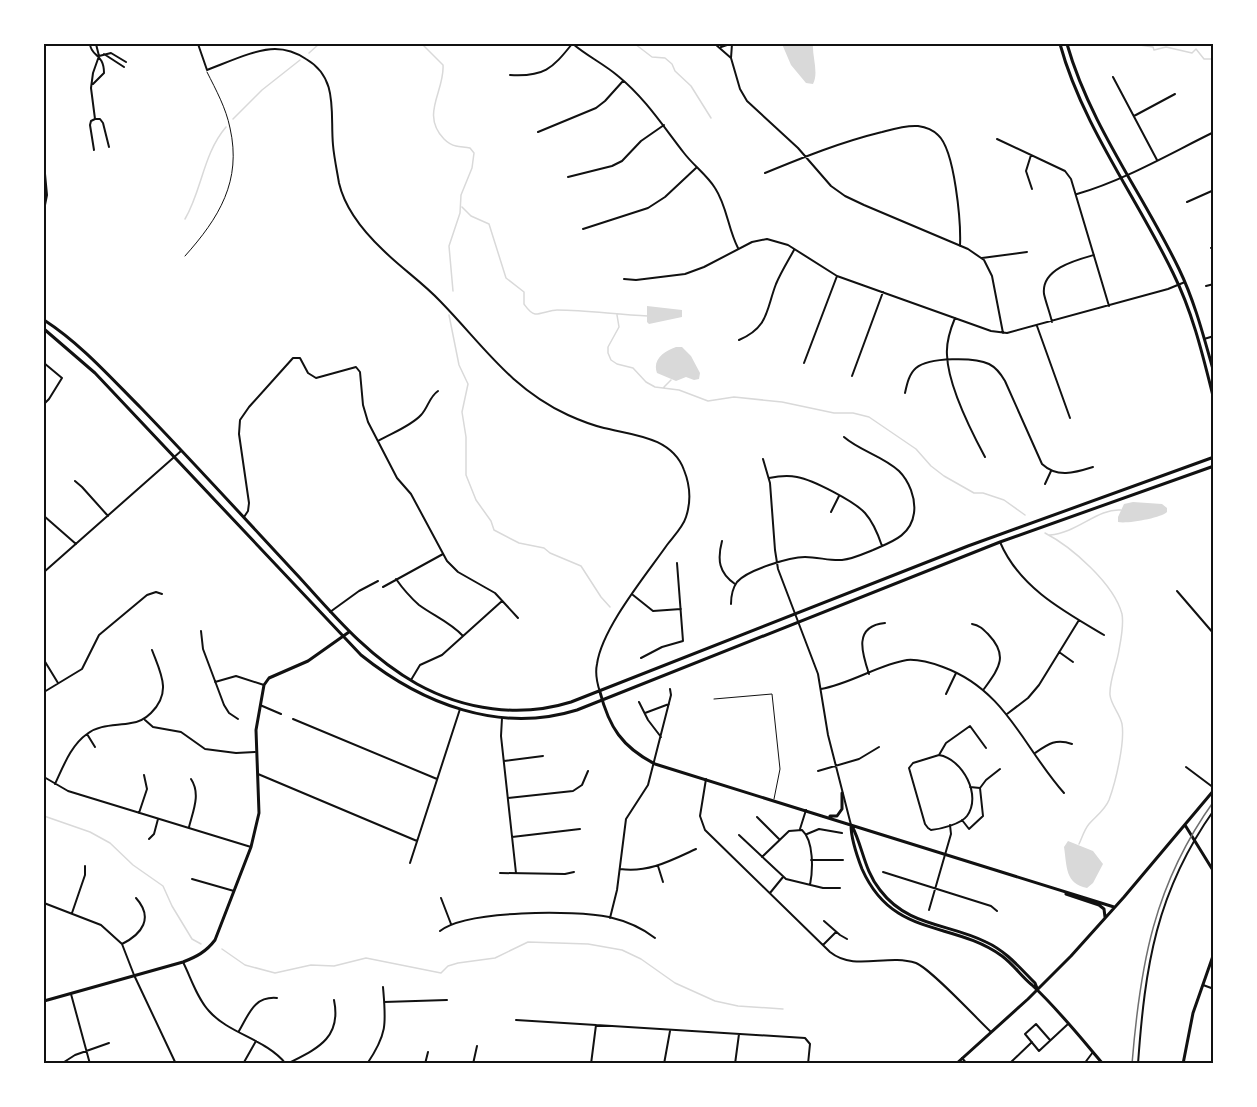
<svg xmlns="http://www.w3.org/2000/svg" width="1257" height="1107" font-family="Jost,sans-serif">
  <style>
    .water { fill: #d9d9d9 }
    .lines { fill: none; stroke-linecap: round; stroke-linejoin: round }
    .stream { stroke: #d9d9d9; stroke-width: 1.5 }
    .service { stroke: #111; stroke-width: 1 }
    .minor { stroke: #111; stroke-width: 2 }
    .tertiary { stroke: #111; stroke-width: 2 }
    .secondary { stroke: #111; stroke-width: 3 }
    .rail { stroke: #707070; stroke-width: 1.5 }
    .neatline { fill: none; stroke: #111; stroke-width: 2 }
  </style>
  <rect width="100%" height="100%" fill="#fff"/>
  <!-- water -->
  <path class="water" d="M782,44H813C812,56 819,73 813,84L806,83L791,65Z
    M647,306L682,310V317L649,324L647,322Z
    M676,347H682L691,356L700,373L699,379L694,380L686,377L676,381L657,373C652,360 664,351 676,347Z
    M1133,502L1162,504L1167,508V512C1161,518 1127,524 1118,522V517L1124,504Z
    M1068,841L1093,851L1103,864L1093,883L1087,888C1065,884 1067,866 1064,847Z"/>
  <g class="lines">
    <!-- stream -->
    <path class="stream" d="M422,44L443,65C445,91 420,114 444,139C447,142 451,145 456,146C460,147 465,147 470,148L474,153L472,168L461,195L460,213L449,246L453,291
      M635,44L652,57L665,58L672,64L675,71L691,86L711,118
      M1133,44L1153,47L1154,50L1166,47L1192,53L1196,49L1204,59H1214
      M309,53L319,44
      M233,119L262,90L300,60
      M462,207L471,216L489,224L506,278L524,292V304C527,308 530,313 535,314C538,315 551,310 557,310C588,310 617,315 648,316
      M185,219C202,190 203,154 226,127
      M449,315L459,365L468,384L462,412L466,437V475L476,500L491,521L494,530L519,543L544,548L550,553L581,566L601,597L610,607
      M617,315L619,327L608,347V353L611,360L617,364L633,368L646,382L655,387L679,390L708,401L734,397L782,402L834,413H853L869,417L916,449L931,466L944,476L974,493H983L1004,500L1025,515
      M664,387L671,380
      M1045,533C1072,547 1114,584 1122,614C1124,625 1121,639 1119,650C1117,664 1109,681 1110,695C1111,705 1120,714 1122,724C1125,742 1116,781 1109,800C1105,810 1096,816 1089,824C1084,830 1082,838 1079,844
      M1050,535C1077,533 1098,508 1121,510
      M44,816L90,832L110,843L133,865L163,886L172,906L192,939L201,944
      M222,949L245,965L275,973L311,965L334,966L366,958L441,973L448,966L458,963L495,958L528,942L588,944L622,950L641,959L675,983L715,1001L738,1006L783,1009"/>
    <!-- service -->
    <path class="service" d="M185,256C219,218 242,181 230,128C226,108 216,90 207,72
      M714,699L772,694L780,769L774,799"/>
    <!-- minor -->
    <path class="minor" d="M90,44C91,57 104,53 104,73L93,84
      M198,44L207,70C226,63 255,49 275,49C287,49 297,53 306,59C339,78 330,113 333,145C334,157 337,171 339,183C345,209 364,232 383,250C401,268 422,282 440,301C483,345 510,388 568,415C579,420 592,425 604,428C633,435 672,437 684,470C690,485 691,502 686,517C683,527 673,537 667,545C646,575 602,628 597,664C595,673 597,683 600,692
      M573,44C587,56 604,64 618,76C645,98 663,126 684,153C693,165 707,175 715,188C727,206 728,229 738,248
      M715,44L731,58
      M732,44L731,58L740,89L747,101L798,148L831,186L845,196L864,205L968,249L984,260L992,276L1003,333
      M721,47L730,44
      M104,54L124,67
      M99,56L111,53L126,62
      M510,75C544,77 552,69 572,44
      M1113,77L1157,160
      M1134,116L1175,94
      M95,119H100L103,123L109,147
      M538,132L596,108L605,101L623,81
      M997,139L1065,171L1071,179L1109,306
      M94,150L90,125L91,121L95,119L91,88L93,73L99,56L96,44
      M1031,155L1026,171L1032,189
      M765,173C804,157 841,142 882,132C893,129 906,125 918,126C925,127 933,130 938,135C955,150 961,223 960,246
      M568,177L612,166L622,161L641,141L664,125
      M1077,194C1125,180 1169,154 1214,132
      M1187,202L1214,190
      M583,229L648,208L665,197L696,168
      M1211,248L1214,247
      M982,258L1027,252
      M624,279L636,280L685,274L704,267L752,242L767,239L788,245L837,276L991,331L1007,333L1168,289L1185,282
      M1206,286L1214,284
      M1213,309H1214
      M955,318C950,330 946,342 947,355C948,384 971,431 985,457
      M1052,322C1050,313 1046,303 1044,294C1041,269 1076,260 1094,255
      M1037,326L1070,418
      M1204,339L1214,336
      M739,340C769,327 766,310 776,284C781,272 788,261 794,250
      M44,363L62,378L49,399L44,404
      M804,363L837,276
      M852,376L883,292
      M905,393C907,384 909,374 916,368C929,357 975,357 989,364C997,368 1001,374 1005,381L1042,464C1057,478 1074,473 1093,467
      M378,441C392,433 411,426 421,415C428,408 429,397 438,391
      M763,459L770,483L775,550L778,569L818,674L828,735L851,825
      M769,478C779,476 787,475 797,477C813,480 854,501 865,513C873,522 878,534 882,546
      M75,481L82,487L108,516
      M1045,484L1051,471
      M831,512L839,496
      M44,516L76,544
      M244,517L248,511L249,503L239,434L240,420L249,407L293,358H300L308,373L316,378L356,367L360,372L363,405L368,422L397,478L411,494L447,561L458,572L495,593L518,618
      M722,541C717,560 719,573 735,584
      M1000,542C1019,587 1063,611 1104,635
      M44,572L181,451
      M396,579C403,589 410,597 419,605C434,616 450,622 463,636
      M383,587L443,554
      M1177,591L1214,634
      M633,595L653,611L681,609
      M731,604C731,595 732,589 737,582C747,570 790,557 805,557C818,557 830,561 842,560C853,559 863,554 873,550C891,542 911,536 914,513C916,498 909,481 899,471C883,456 860,451 844,437
      M330,612L359,591L378,581
      M972,624C979,625 983,629 988,634C1009,656 999,668 984,689
      M201,631L203,649L224,705L229,713L238,719
      M1059,652L1073,662
      M641,658L662,647L683,641L677,563
      M44,660L58,683
      M869,674C862,653 853,626 885,623
      M411,680L420,665L442,655L502,601
      M215,682L236,676L264,685
      M821,689C850,684 880,664 907,660C919,659 932,663 943,667C1006,690 1023,747 1064,793
      M44,692L82,669L99,635L147,595L156,592L162,594
      M946,694L956,673
      M639,702L648,720L661,737
      M260,705L281,714
      M645,713L669,704
      M1007,714L1028,698L1039,685L1079,620
      M502,718L501,736L516,873
      M293,719L437,779
      M145,720L153,727L181,732L205,749L236,753L255,752
      M87,734L95,747
      M1035,753C1048,744 1056,738 1072,744
      M939,755C963,759 982,796 967,816C961,824 941,829 931,830L928,828L925,824L909,768L913,763Z
      M939,755L946,743L970,726L986,748
      M504,761L543,756
      M1186,767L1214,788
      M818,771L859,759L879,747
      M258,774L417,841
      M44,777L68,791L251,847
      M706,779L700,816L705,830L830,952C855,972 887,953 916,963C931,969 976,1018 991,1032
      M55,784C63,767 71,745 87,734C100,724 116,726 131,723C140,722 145,719 151,713C172,692 161,674 152,650
      M980,788L986,780L1000,769
      M508,798L573,791L582,785L588,771
      M139,813L147,789L144,775
      M757,817L779,839
      M962,820L969,829L983,816L980,788L970,787
      M189,827C193,811 201,794 191,779
      M800,829L806,810
      M807,834L819,829L842,833
      M739,835L786,879L823,888H840
      M512,837L580,829
      M149,839L154,834L158,819
      M762,857L789,831L802,830C814,841 813,870 810,885
      M811,860H843
      M410,863L460,709
      M658,866L663,882
      M620,869C648,873 670,861 696,849
      M883,872L991,906L997,911
      M500,873L565,874L574,872
      M192,879L234,891
      M770,893L783,877
      M441,898L451,924
      M44,903L101,925L122,944L134,975L176,1064
      M929,910L951,834L950,825
      M72,913L85,875V866
      M610,918L617,890L626,819L648,785L671,695L670,689
      M824,921L840,935L847,939
      M440,931C466,910 575,910 609,917C626,921 641,927 655,938
      M122,944C142,934 154,918 136,898
      M823,945L836,932
      M183,962C191,978 197,998 209,1011C229,1034 266,1039 286,1064
      M1203,985L1214,989
      M71,994L90,1064
      M384,1002L447,1000
      M516,1020L805,1038L810,1044L808,1064
      M239,1031C249,1014 254,996 277,998
      M1050,1040L1036,1024L1025,1034L1039,1051L1068,1024
      M962,1058L967,1064
      M61,1064L75,1055L109,1043
      M243,1064L256,1041
      M287,1064C316,1049 342,1039 334,1000
      M367,1064C388,1033 386,1023 383,987
      M425,1064L428,1052
      M473,1064L477,1046
      M591,1064L596,1025
      M664,1064L670,1031
      M735,1064L739,1034
      M1009,1064L1032,1042
      M1084,1064L1093,1052
      M1138,1064C1145,966 1156,892 1214,810"/>
    <!-- tertiary -->
    <path class="tertiary" d="M44,163L47,195L44,210"/>
    <!-- secondary -->
    <path class="secondary" d="M1060,44C1082,125 1137,198 1173,273C1193,313 1203,356 1214,400
      M1067,44C1090,125 1143,194 1179,269C1195,302 1204,338 1214,373
      M44,320C81,344 110,377 141,408C195,464 247,521 300,578C336,618 369,657 417,684C464,710 520,718 571,702L968,546L1214,457
      M44,329L95,373L361,655C422,704 500,734 577,710L1000,542L1214,466
      M600,692C609,727 622,747 655,764L1114,907
      M830,816H837L842,809V793
      M851,825C851,839 857,856 862,869C893,939 952,920 1002,956C1014,965 1021,976 1032,985C1058,1009 1080,1037 1103,1064
      M1185,825L1214,872
      M852,826C863,847 864,870 880,890C908,927 948,923 986,942C1006,951 1020,968 1035,983L1037,988
      M1066,894L1099,905L1104,909L1105,917
      M44,1001L183,962C196,957 206,952 215,940L251,847L259,813L256,730L264,685L269,678L308,661L349,632
      M956,1064L1028,999L1071,956L1124,897L1214,790
      M1183,1064L1193,1013L1214,953"/>
    <!-- rail -->
    <path class="rail" d="M1132,1064C1140,965 1154,884 1214,801"/>
  </g>
  <!-- border -->
  <rect width="1257" height="1107" fill="none" stroke="#ffffff" stroke-width="90"/>
  <rect x="45" y="45" width="1167" height="1017" class="neatline"/>
</svg>
